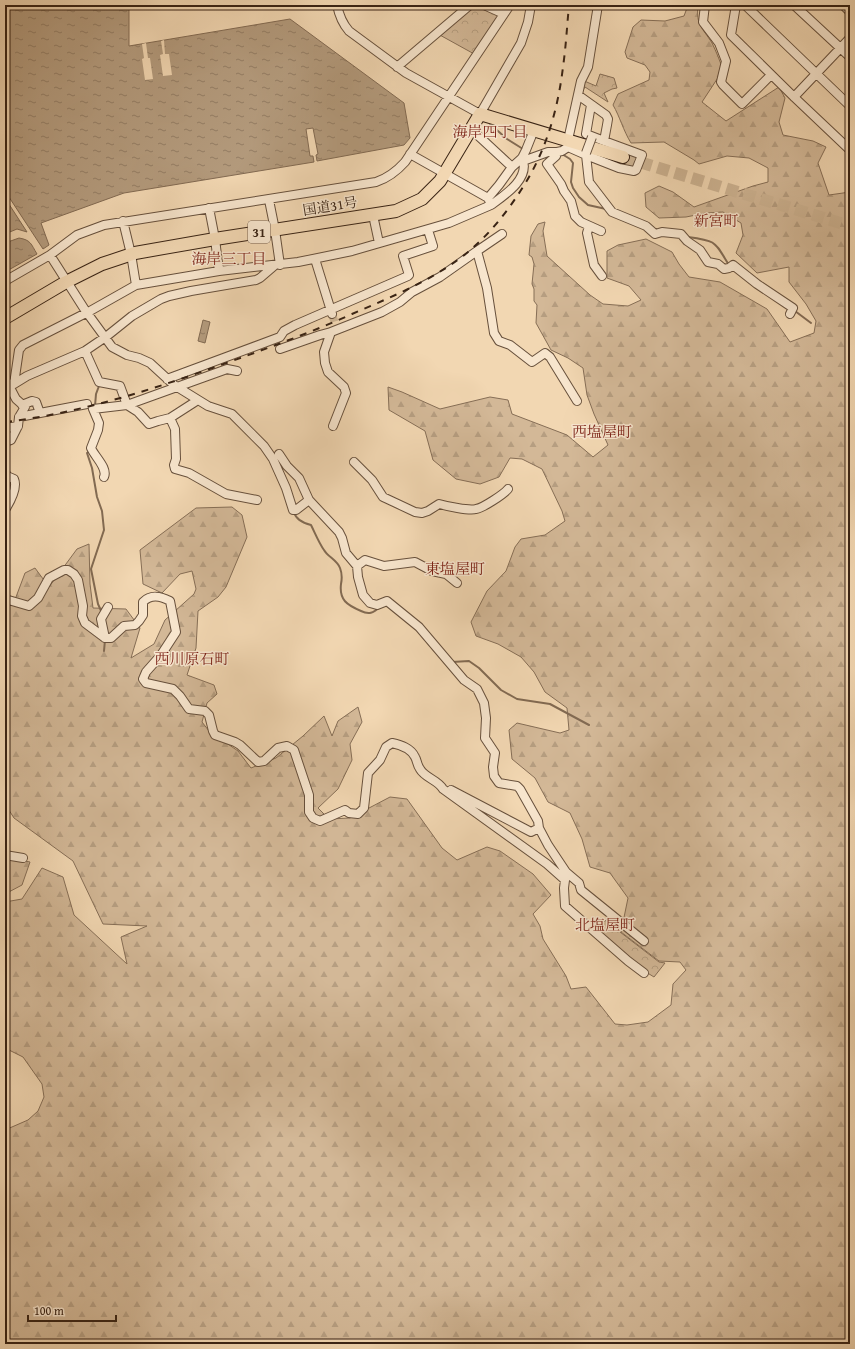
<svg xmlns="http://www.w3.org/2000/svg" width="855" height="1349" font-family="'Gentium Book Plus','Noto Serif JP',serif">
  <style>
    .forest { fill: url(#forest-firs); stroke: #866e56 }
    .park { fill: url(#park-crowns); stroke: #866e56 }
    .water { fill: url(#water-ripples); stroke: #826a52 }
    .pier { fill: #f2d7b2 }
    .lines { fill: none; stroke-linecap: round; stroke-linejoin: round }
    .stream { stroke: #826a52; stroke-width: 2 }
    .minor-tunnel { stroke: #cdb392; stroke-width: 8; stroke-dasharray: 8 4; stroke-linecap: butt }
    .highway-tunnel { stroke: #cdb392; stroke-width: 12; stroke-dasharray: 12 6; stroke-linecap: butt }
    .minor-casing { stroke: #67503c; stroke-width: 10 }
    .highway-casing { stroke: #392314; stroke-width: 14 }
    .minor { stroke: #f7e5cd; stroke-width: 8 }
    .highway { stroke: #f2d7b2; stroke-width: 12 }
    .rail { stroke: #392314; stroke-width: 2; stroke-dasharray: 7 7; stroke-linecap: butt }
    .minor-bridge-casing { stroke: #67503c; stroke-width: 10; stroke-linecap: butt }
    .minor-bridge { stroke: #f7e5cd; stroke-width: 8 }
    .labels { text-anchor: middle; stroke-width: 3; stroke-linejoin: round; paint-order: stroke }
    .shield { fill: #f7e5cd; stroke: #725d4c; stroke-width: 1 }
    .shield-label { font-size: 13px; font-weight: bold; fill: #392314 }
    .street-label { font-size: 14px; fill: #392314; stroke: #f7e5cd }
    .neighbourhood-label { font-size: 15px; fill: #7a1f14; stroke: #f7e5cd }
  </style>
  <defs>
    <pattern id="forest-firs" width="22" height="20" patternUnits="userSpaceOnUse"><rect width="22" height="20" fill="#d3b897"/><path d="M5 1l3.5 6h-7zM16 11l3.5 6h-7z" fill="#b69e81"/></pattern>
    <pattern id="park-crowns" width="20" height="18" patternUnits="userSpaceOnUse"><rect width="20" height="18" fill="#d3b897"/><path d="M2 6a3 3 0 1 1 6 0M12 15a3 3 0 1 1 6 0" fill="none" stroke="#b69e81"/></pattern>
    <pattern id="water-ripples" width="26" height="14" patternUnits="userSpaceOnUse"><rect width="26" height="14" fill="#b39a7c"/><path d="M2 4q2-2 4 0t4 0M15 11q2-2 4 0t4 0" fill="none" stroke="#937d64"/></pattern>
  </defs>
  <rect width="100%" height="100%" fill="#f2d7b2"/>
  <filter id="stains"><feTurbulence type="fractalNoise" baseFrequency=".005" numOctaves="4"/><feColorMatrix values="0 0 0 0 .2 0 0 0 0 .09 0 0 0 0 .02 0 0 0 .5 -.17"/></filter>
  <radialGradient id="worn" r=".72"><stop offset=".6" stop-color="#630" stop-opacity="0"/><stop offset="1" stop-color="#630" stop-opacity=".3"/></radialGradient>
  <!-- forest -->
  <path class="forest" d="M685,5H698C696,26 702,27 712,43C716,51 720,61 723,70L702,102L726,121L779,87L785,98L779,122L783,135L813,141L826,147L818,163L829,195L850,192V1344H5V1130L28,1120L38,1111L44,1097L42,1084L23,1057L5,1048V902L22,899L42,868L63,877L74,915L127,964L121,937L147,926L103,924L73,861L14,818L5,804V606L13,605L25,573L35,568L49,587L77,549L89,544L90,584L93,608L126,609L140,628L131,658L154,644L165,620L194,594L196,589L192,571L180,574L162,593L143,584L140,550L196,508L232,507L242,515L247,537L226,587L218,597L198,611L196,648L187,675L214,685L217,694L207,703L202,722L209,731L238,751L251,768L276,758L303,736L324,716L332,736L338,721L358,707L362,722L350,744L352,760L338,789L318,808L329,819L350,818L390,797L407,799L442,848L457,860L487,847L500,851L533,874L551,895L533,914L540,926L543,939L566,976L571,989L586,987L615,1024L627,1025L648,1022L671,1005L673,984L686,970L680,962L659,961L621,932L628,898L610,873L590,867L582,839L570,813L548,802L535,778L512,759L509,730L517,723L560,733L569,730L567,708L545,692L534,672L521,657L498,644L476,636L471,622L487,591L506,571L515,547L521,539L545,535L565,521L562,511L542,469L522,459L510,458L499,477L480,484L456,479L433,460L425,431L389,410L388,387L402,392L440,409L490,397L508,400L512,414L567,435L593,457L608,445L594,414L587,395L583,368L568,358L551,350L536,323L537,305L534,301V289L532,284L534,264L532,257L529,255L531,236L538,224L545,222L543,231L547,256L590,295L603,304L628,306L641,300L629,286L607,278V251L618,245L646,239L672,252L679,264L689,277L720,282L767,309L790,342L814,333L816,321L806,304L789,282V267L757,273L736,253L743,235L741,223L723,212L706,213L686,217L659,218L646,207L645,193L659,186L673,192L694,207L753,186L768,182V168L749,158L727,156L699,164L694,160L664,142L631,143C623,130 620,117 613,105L618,94L649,80L650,72L645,65L627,58L625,52L633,27L641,20L665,21L684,16L687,8Z
    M6,857L30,862L22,885L5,894V858Z"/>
  <!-- park -->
  <path class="park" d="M472,5H482L503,15L476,55L438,34Z
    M600,74L614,78L617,88L612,89L604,93L608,102L585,87L583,90L582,80L596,86Z
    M611,915L622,924L620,932L659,962L665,963L654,977L646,972L596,930Z"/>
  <!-- water -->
  <path class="water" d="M5,5H129V46L290,19L404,103L410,138L404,145L317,161L316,155L318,154L313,128L306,129L310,156H313L314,162L124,193L41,223L49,245L43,249L5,191Z
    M5,198L27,232L17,229L5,234Z
    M19,238C31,240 31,244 37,254L5,272V243Z
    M203,320L210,322L205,343L198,341Z"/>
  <!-- pier -->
  <path class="pier" d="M164,40L165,54H169L172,75L163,76L160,55L163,54L161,41Z
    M146,43L148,58H150L153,79L145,80L142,59L144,58L142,44Z"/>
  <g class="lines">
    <!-- stream -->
    <path class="stream" d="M490,124L507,139L523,149
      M562,154L570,159L573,163L571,182L573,188L579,197L588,205L606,209
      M688,237C717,241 714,241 729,265
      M795,311L811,323
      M95,406L96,394L99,386
      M90,451L87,453L92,468L97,497L102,511L104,530L91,569L98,604L102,613
      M294,512C296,520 303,523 311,525C315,533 319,543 324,550C328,557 337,560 340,568C342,573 342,579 341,584C339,600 347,605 361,611C369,615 373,613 380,607
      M104,651L105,640
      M452,662L469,661L479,668L501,690L517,699L550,704L589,725"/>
    <!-- minor-tunnel -->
    <path class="minor-tunnel" d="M332,314L337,330"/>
    <!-- highway-tunnel -->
    <path class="highway-tunnel" d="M623,157L850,226"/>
    <!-- minor casing -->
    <g class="minor-casing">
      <path id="minor" d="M337,5C339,15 342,23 349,31L406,73L480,114L521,43L528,22L531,5
        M484,5L504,14
        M705,5L703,22L719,43L726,61L721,82L723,85L742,104L771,75
        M736,5L731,35L794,97L850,150
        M745,5L850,106
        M794,5L850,57
        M843,5L850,12
        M397,67L470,5
        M578,95L606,115L608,119L607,125L604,141L586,134L591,105
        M794,97L850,38
        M471,129L512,167
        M568,140L581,81L588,67L598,5
        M604,141L642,155L636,170L634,171L619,168L586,155L589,182L612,212L646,226L655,234L662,232L681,234L687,241L700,250L708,262L718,264L724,269L729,268L733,265L757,284L793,308L790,314
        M586,153V155L568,147L562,151L557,152L556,156L547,164L561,184L564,191L571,201L575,216L581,222L601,231
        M523,161L548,152H557
        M488,198L499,185L512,167L522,158L526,150L534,130
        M269,200L275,230L280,265
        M491,205C505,195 531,178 522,158
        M209,208L215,239L219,271
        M373,215L379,243
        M123,221L131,254L136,285
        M589,226L587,233L594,265L602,276
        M502,234L477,251L487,288L494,333L499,341L510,345L532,362L545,353L550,357L577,401
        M50,255L85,310L112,347L127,355L139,358L150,363L174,385L208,406L232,414L264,446L273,459L286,488L293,510H296L309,500
        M315,259L332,314
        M5,281L50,255L77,235L104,225L376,182C388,178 396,172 405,162L504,14L508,8L509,5
        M280,349L320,335L331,332
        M85,351L99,382L120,386L127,405L138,412L149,424L158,421L170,418L198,400
        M5,378L16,399L25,407L19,417L18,426L11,440L5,442
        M167,379L280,337L284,331L295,325L408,276L409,275L403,256L433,246L428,230
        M14,384L19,350L23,345L90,311L136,285L219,271L298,262L352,251L449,223L491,205L488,198L410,154
        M5,387L14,384L27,376L85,351L107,336L132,316L161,299L169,296L191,291L256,280L260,278L274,266
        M22,405L32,401L36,402L40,413
        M19,417L87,404
        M170,418L175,429L176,459L174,465L175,469L189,473L226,494L257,500
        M333,426L346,393L344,387L328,372L325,363L324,352L331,332L382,312L400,302L412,292L440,277L477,251
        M5,428L18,426
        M279,454L287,466L299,478L309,500L339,532L342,538L346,553L357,566L358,577L363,595L370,603L377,605L387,601L419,627L464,680L477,689L484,703L486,718L485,738L495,753L493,767L494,776L499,783L517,786L520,789L538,821L539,828L548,845L566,872L564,888L565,906L628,961L644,973
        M354,462L372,480L383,497L398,504L415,512L422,513L428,511L439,504C446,506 469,511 476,509C483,508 504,494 508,489
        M5,472L7,476L14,479C18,488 10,502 5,510
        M104,477C108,468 95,457 91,448L98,430L99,423L93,409L127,405L227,369L237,371
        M357,566L365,560L384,566L415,562L432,571L446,574L457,583
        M5,599L29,606L38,598L49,578L64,570H68L74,574L78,580L83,606L82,616L85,623L105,638H111L124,626L135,625L139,621L143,615V602C151,594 160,596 170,601L176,632L161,655L146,672L143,679L146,683L173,689L180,696L189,709L205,711L209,715L213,731L215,735L235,742L240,745L258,762L264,761L278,748L287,746L294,750L309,795V812L313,818L320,821L345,810L349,813L358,814L364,808L368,773L380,760L386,747L392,743C401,745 411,748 415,757C417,760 417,765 420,769C425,778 438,780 443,789L547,864L565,880
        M105,638L101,619L108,607
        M451,790L531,832L539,828
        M5,855L23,858
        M566,872L579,883L581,890L644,941"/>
    </g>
    <!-- highway casing -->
    <g class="highway-casing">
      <path id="highway" d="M5,318L66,282L102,264L135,253L215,239L396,211L422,199L440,181L480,114L623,157"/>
    </g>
    <!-- minor -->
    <use href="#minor" class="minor"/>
    <!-- highway -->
    <use href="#highway" class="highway"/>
    <!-- rail -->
    <path class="rail" d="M5,422C82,413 157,388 229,362C271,347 312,332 352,314C389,298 426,283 459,259C485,240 506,214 523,187C546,151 558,109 563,67C566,46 567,26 569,5"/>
    <!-- minor-bridge casing -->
    <g class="minor-bridge-casing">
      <path id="minor-bridge" d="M586,153L592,137"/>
    </g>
    <!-- minor-bridge -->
    <use href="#minor-bridge" class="minor-bridge"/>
  </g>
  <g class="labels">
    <!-- shield labels -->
    <rect class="shield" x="248" y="221" width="22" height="22" rx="3"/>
    <g class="shield-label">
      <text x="259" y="237">31</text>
    </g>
    <!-- street labels -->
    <g class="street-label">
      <text transform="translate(330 206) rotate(-9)" y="5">国道31号</text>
    </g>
    <!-- neighbourhood labels -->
    <g class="neighbourhood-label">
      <text x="490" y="137">海岸四丁目</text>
      <text x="716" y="226">新宮町</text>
      <text x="229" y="264">海岸三丁目</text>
      <text x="602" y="437">西塩屋町</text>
      <text x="455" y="574">東塩屋町</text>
      <text x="192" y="664">西川原石町</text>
      <text x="605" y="930">北塩屋町</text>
    </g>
  </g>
  <!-- margin -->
  <rect width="855" height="1349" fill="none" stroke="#f2d7b2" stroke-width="20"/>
  <rect x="6" y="6" width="843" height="1337" fill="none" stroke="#392314" stroke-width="2"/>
  <rect x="10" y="10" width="835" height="1329" fill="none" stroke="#392314"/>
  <!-- scale -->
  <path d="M28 1315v6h88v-6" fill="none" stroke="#392314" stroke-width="2"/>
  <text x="34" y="1315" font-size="12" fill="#392314" stroke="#f7e5cd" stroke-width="3" paint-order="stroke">100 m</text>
  <rect width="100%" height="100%" filter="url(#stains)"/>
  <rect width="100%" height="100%" fill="url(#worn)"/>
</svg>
